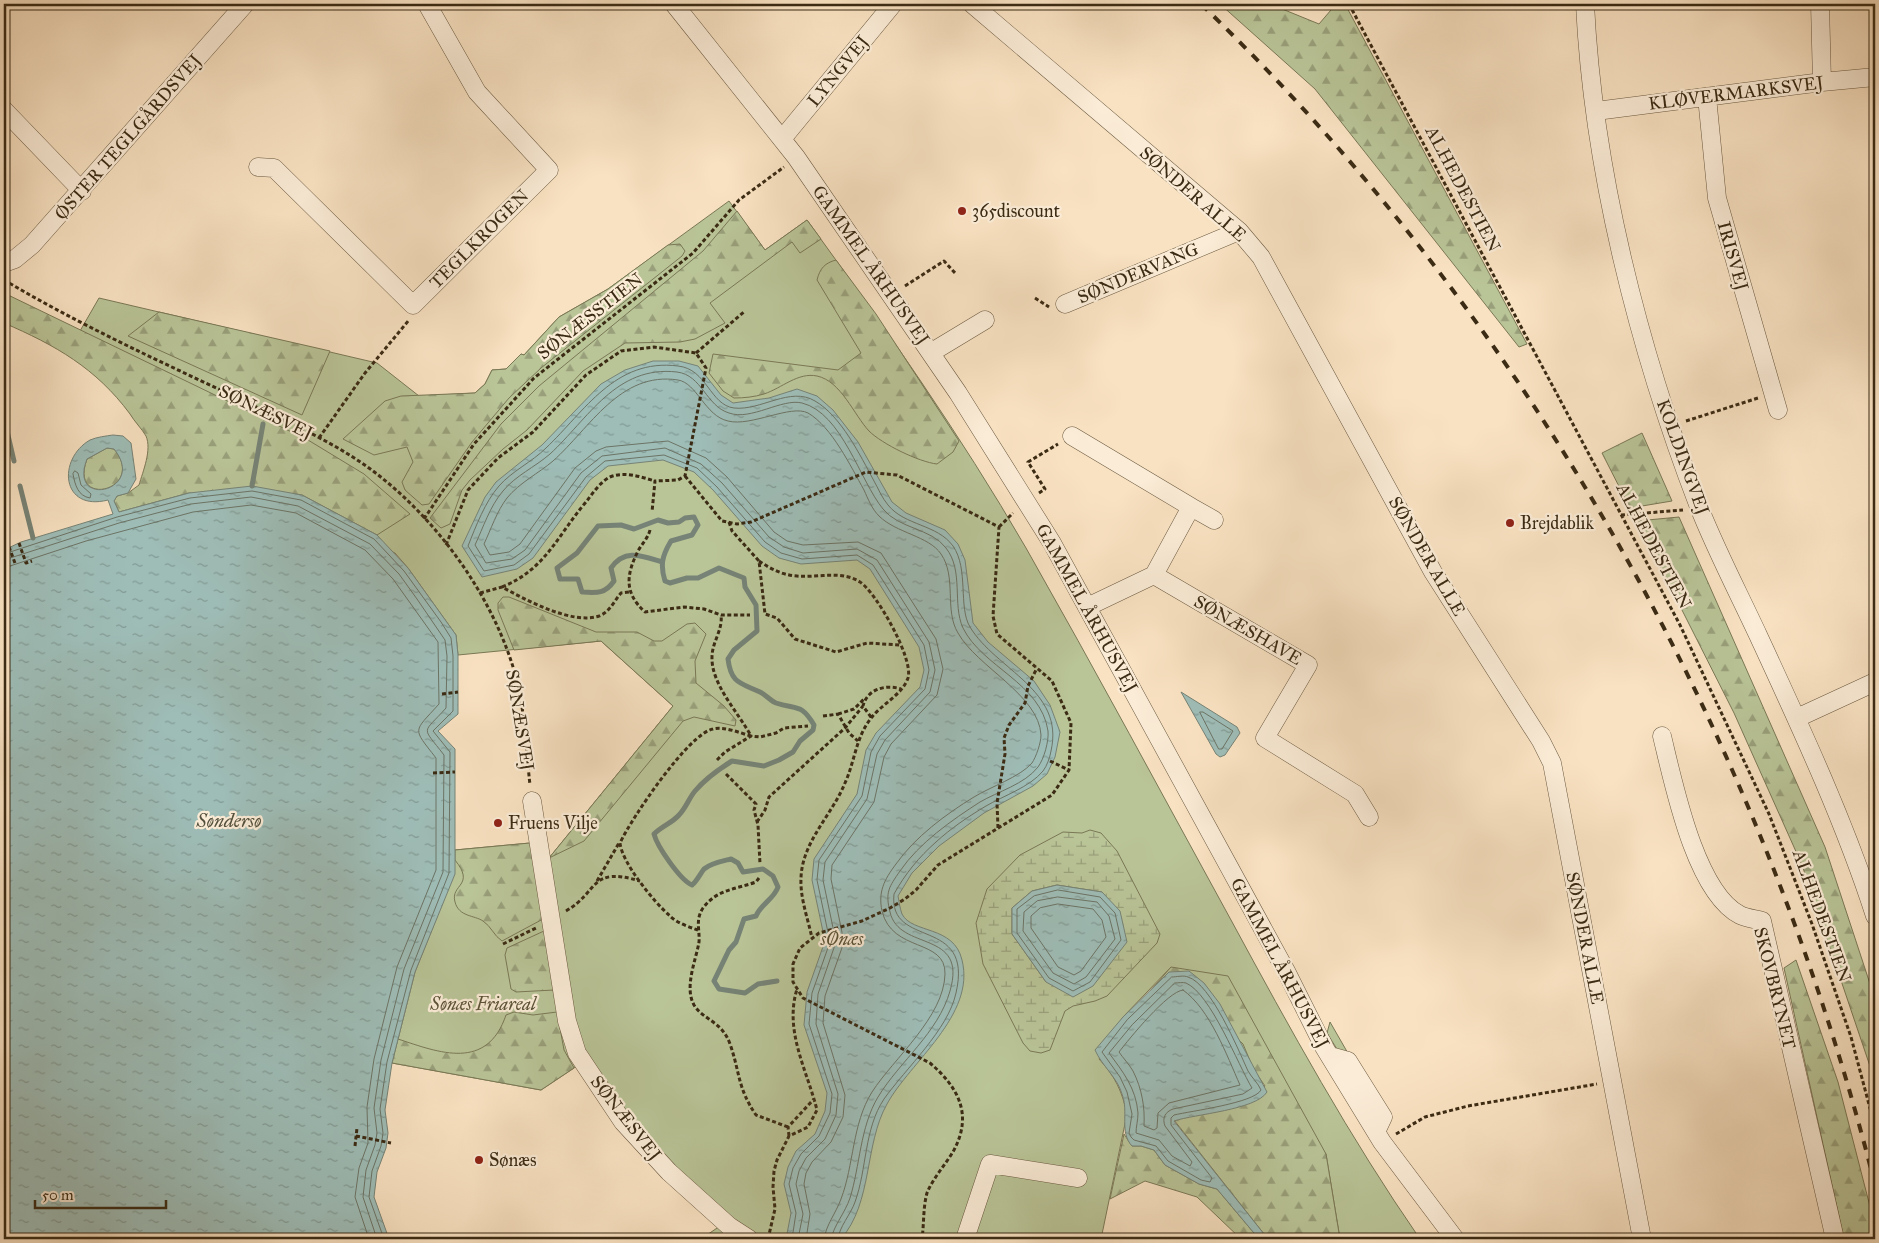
<svg xmlns="http://www.w3.org/2000/svg" width="1879" height="1243" font-family="'IM FELL Great Primer',serif">
  <style>
    .green { fill: #b9c497; stroke: #7a7856 }
    .forest { fill: url(#forest-firs); stroke: #7a7856 }
    .wetland { fill: url(#wetland-marsh); stroke: #7a7856; fill-rule: evenodd }
    .water { fill: url(#water-ripples); stroke: #768376; fill-rule: evenodd }
    .lines { fill: none; stroke-linecap: round; stroke-linejoin: round }
    .shore { stroke: #6c7466; stroke-width: 1 }
    .stream { stroke: #768376; stroke-width: 5 }
    .minor-casing { stroke: #6a5940; stroke-width: 19 }
    .path { stroke: #3b2b14; stroke-width: 3; stroke-dasharray: 4 2.5; stroke-linecap: butt }
    .minor { stroke: #fbecd7; stroke-width: 18 }
    .rail { stroke: #3b2b14; stroke-width: 4; stroke-dasharray: 9 9; stroke-linecap: butt }
    .poi-dot { fill: #8f2418; stroke: #fbecd7; stroke-width: 2 }
    .labels { text-anchor: middle; stroke-width: 4.5; stroke-linejoin: round; paint-order: stroke }
    .street-label { font-size: 18px; fill: #3b2b14; stroke: #fbecd7 }
    .poi-label { font-size: 18px; fill: #3b2b14; stroke: #fbecd7; text-anchor: start }
    .park-label { font-size: 18px; font-style: italic; fill: #5a5135; stroke: #fbecd7 }
    .water-label { font-size: 19px; font-style: italic; fill: #54503d; stroke: #fbecd7 }
  </style>
  <defs>
    <pattern id="forest-firs" width="22" height="20" patternUnits="userSpaceOnUse" patternTransform="scale(1.25)"><rect width="22" height="20" fill="#b9c497"/><path d="M5 1l3.5 6h-7zM16 11l3.5 6h-7z" fill="#989f7a"/></pattern>
    <pattern id="wetland-marsh" width="20" height="14" patternUnits="userSpaceOnUse" patternTransform="scale(1.25)"><rect width="20" height="14" fill="#b9c497"/><path d="M1 5h8M5 5V1M11 12h8M15 12V8" fill="none" stroke="#989f7a"/></pattern>
    <pattern id="water-ripples" width="26" height="14" patternUnits="userSpaceOnUse" patternTransform="scale(1.25)"><rect width="26" height="14" fill="#9ebdb7"/><path d="M2 4q2-2 4 0t4 0M15 11q2-2 4 0t4 0" fill="none" stroke="#829a94"/></pattern>
  </defs>
  <rect width="100%" height="100%" fill="#f9e2c2"/>
  <filter id="stains"><feTurbulence type="fractalNoise" baseFrequency=".004" numOctaves="4"/><feColorMatrix values="0 0 0 0 .2 0 0 0 0 .09 0 0 0 0 .02 0 0 0 .5 -.17"/></filter>
  <radialGradient id="worn" r=".72"><stop offset=".6" stop-color="#630" stop-opacity="0"/><stop offset="1" stop-color="#630" stop-opacity=".3"/></radialGradient>
  <!-- green -->
  <path class="green" d="M729,201L765,250L807,220C884,326 960,434 1026,548C1096,671 1163,796 1231,920C1290,1029 1350,1138 1420,1239H1340L1326,1154L1171,967L1123,1017L1099,1059C1115,1076 1122,1091 1127,1114L1101,1239H760L740,1225L700,1194L619,1107L578,1043L549,858L673,706L601,641L458,655L456,635L408,568L395,553L252,486L152,503L173,375L80,331L99,298L377,363L419,396L475,393L485,384L492,370L506,369L521,354L524,355L559,317L608,289Z
    M530,843L577,1066L541,1090L392,1063L415,972L454,874L455,850Z
    M1330,1022L1349,1055L1340,1054L1327,1033Z
    M720,1226L740,1239H701Z"/>
  <!-- forest -->
  <path class="forest" d="M1220,4H1270L1319,24L1331,10L1327,4H1345L1527,344L1519,347L1315,89Z
    M737,211L765,250L807,220L821,239L800,253L792,242L710,303L725,323L695,339L680,342L625,343L583,371L527,430L503,449L470,480L462,490L450,524L441,528L430,518L501,424L539,386L703,251Z
    M680,244L685,251L682,256L541,368L509,398L472,442L429,504L422,505L405,490L402,482L413,462L407,447L374,455L343,439L385,401L401,396L475,393L485,384L492,370L506,369L521,354L524,355L559,317L608,289L668,245Z
    M836,260L876,314L959,441L953,452L937,464C919,462 882,444 869,431C854,415 841,381 817,376C798,372 782,388 764,394C754,397 744,398 734,398L723,391L709,373L713,354L838,370L861,353L817,280C820,268 825,263 836,260Z
    M4,293L308,440L364,474L410,514L377,535L302,495L189,493L119,512L114,501L117,496L128,493L139,485C143,471 152,450 146,436C142,429 134,421 130,414C96,368 55,345 4,323Z
    M159,312L330,351L302,415L128,336Z
    M1642,433L1672,501L1630,508L1602,453Z
    M107,448L114,449C148,490 68,510 87,459Z
    M1679,517L1825,847L1875,999V1081L1802,865L1734,713L1637,521Z
    M503,597H509L596,632H637L654,641H662L687,624L695,623L706,634L695,661L696,683L724,706L736,720L735,726L694,717L683,721L584,841L549,858L673,706L601,641L514,650L498,610V603Z
    M530,843L543,919L502,941C494,936 491,926 483,921C474,915 459,917 455,902C450,884 476,886 455,860V850Z
    M544,931L554,990L516,992L511,989L505,955L507,948Z
    M1796,960L1838,1082L1875,1226V1239H1844L1784,968Z
    M1171,967L1228,976L1326,1154L1340,1239H1268L1174,1120L1246,1104L1265,1086L1254,1070L1243,1044L1169,972L1150,991Z
    M514,1012L533,1015L557,1012L564,1050L574,1068L541,1090L392,1063L398,1039C440,1053 487,1071 506,1015Z
    M1124,1134L1132,1146H1141L1154,1150L1165,1165L1199,1184L1217,1189L1259,1239H1241L1197,1197L1145,1181L1110,1199Z"/>
  <!-- wetland -->
  <path class="wetland" d="M1090,830L1101,833L1117,851L1160,934L1157,943L1107,996L1095,1001L1073,1006L1065,1011L1050,1050L1041,1053L1030,1051L1023,1043L983,964L976,923L987,889L1020,855L1063,832L1082,833ZM1057,885L1102,892L1046,982L1012,934V908L1032,891Z"/>
  <!-- water -->
  <path class="water" d="M653,361H679L698,366L721,395L733,403L769,398L797,389L817,396L833,410L858,442L892,502L906,513L945,530L958,544L965,560L973,623L988,642L1034,681L1050,705L1060,732L1055,757L1047,774L1033,786L984,813L939,846L912,873L898,896C899,901 900,909 902,914C912,934 954,925 962,960C976,1015 910,1062 887,1104C864,1145 873,1202 841,1239H786L791,1213L784,1184L788,1167L796,1151L815,1134L825,1111L827,1093L804,1025L807,992L825,941L812,880L814,859L857,794L866,750L876,733L920,687L924,670L919,647L870,569L857,560L801,564L779,558L762,546L713,490L694,472L663,460L608,466L590,480L533,558L517,569L482,577L462,546L485,497L496,482L542,445L601,384L625,370Z
    M113,435L123,436L131,443L136,479L128,493L117,496L114,501L119,512L189,493L252,486L302,495L377,535L408,568L456,635L458,655V714L438,731L455,749V874L415,972L392,1063L385,1110L388,1133L386,1148L377,1172L374,1197L389,1239H4V550L21,542L113,514L108,500C61,512 57,459 90,440C97,437 106,436 113,435ZM107,448L114,449C148,491 67,510 87,459Z
    M1181,692L1237,727L1240,733L1225,755L1220,757L1216,754Z
    M1057,885L1102,892L1120,911L1127,942L1093,986L1073,997L1046,982L1012,934V908L1032,891Z
    M1189,971L1204,983L1220,1004L1267,1092C1256,1110 1195,1114 1174,1121L1268,1239H1259L1217,1189L1199,1184L1165,1165L1154,1150L1141,1146H1132C1119,1132 1129,1112 1122,1094C1117,1077 1102,1066 1095,1050L1123,1017L1169,972Z"/>
  <g class="lines">
    <!-- shore -->
    <path class="shore" d="M75,471L78,473L81,485L91,494L90,498C78,496 75,485 73,474Z
      M4,554L117,517L190,498L252,491L301,500L374,539L404,571L441,622L451,638L453,656V711L433,731L450,752L449,873L411,970L387,1062L380,1109L383,1133L381,1146L372,1171L369,1197L384,1239
      M4,560L119,523L191,504L251,497L298,506L370,544L399,574L417,599L445,640L447,656L446,708C422,735 421,725 444,755L443,872L404,969L381,1060L374,1108L377,1133L375,1145L366,1170L363,1197L377,1239
      M4,568L86,541L193,512L251,505L296,513L365,550L393,579L438,642L439,704C413,733 412,727 436,758V870L397,967L374,1059L367,1107L368,1143L359,1168L355,1197L369,1239
      M1200,712H1203L1233,731L1222,749H1219Z
      M1058,890L1100,897L1115,913L1121,940L1090,982L1073,991L1049,978L1017,933V909L1034,896Z
      M1058,897L1097,902L1109,916L1115,939L1086,977L1074,984L1053,973L1023,931L1024,912L1037,901Z
      M1058,904L1093,909L1102,920L1106,937L1081,971L1074,975L1058,967L1031,928V916L1040,908Z
      M1172,977C1176,977 1184,975 1188,977C1211,984 1238,1049 1248,1071C1252,1078 1258,1083 1261,1090C1254,1103 1191,1111 1174,1115L1171,1118V1125L1212,1178L1210,1182L1201,1180L1168,1161L1156,1146L1134,1140L1131,1137L1129,1133L1132,1114L1127,1092L1120,1077L1102,1052L1127,1020Z
      M1175,983C1178,983 1183,982 1186,983C1211,994 1238,1065 1252,1088L1243,1094L1173,1109C1165,1112 1162,1118 1165,1126L1192,1162L1190,1166L1172,1156L1159,1140L1136,1133C1136,1127 1138,1120 1138,1113C1136,1088 1123,1072 1109,1053L1132,1025Z
      M1183,990C1210,1009 1227,1056 1240,1085L1169,1103L1158,1113L1157,1128L1154,1130L1144,1126C1145,1107 1142,1089 1133,1071C1129,1064 1123,1058 1119,1052C1129,1039 1168,991 1183,990Z
      M792,1239L796,1213L789,1184L793,1168L801,1154L819,1136L830,1113L832,1094L809,1024L812,993L830,942L817,880L819,860L862,796L871,752L880,736L925,689L929,670L924,645L873,565L857,555L802,559L781,553L765,542L717,487L697,468L664,455L605,461L586,477L529,554L514,565L484,571L468,546C476,526 485,502 499,486C512,471 532,462 546,448C585,411 615,358 678,366C707,369 710,405 734,408C761,411 790,386 815,401C841,416 860,455 874,481C878,488 882,498 888,505C905,526 937,524 953,546C969,569 958,607 970,627C996,670 1065,690 1051,751C1050,757 1047,766 1043,771C1030,787 1003,796 986,806C969,816 950,829 936,842C919,857 905,874 894,894C888,950 974,915 956,993C948,1030 906,1068 884,1099C864,1129 867,1169 855,1202C851,1214 839,1227 838,1239
      M798,1239L803,1214L796,1184L799,1171L806,1158L825,1139L836,1115L838,1094L816,1024L818,994L836,942L823,880L825,862L867,799L877,754L885,740L930,692L935,670L929,642L877,560L857,549L803,553L784,547L769,537L722,483L701,464L665,448L602,456L581,473L525,550L512,559L486,563L475,545C483,528 490,506 503,491C515,476 535,467 550,454C588,419 616,365 677,372C702,375 706,406 729,413C751,421 782,398 802,403C842,413 860,481 883,509C899,529 931,528 946,548C964,571 952,604 963,628C982,667 1041,683 1048,731C1049,741 1044,759 1038,767C1025,784 997,792 980,802C952,820 919,843 900,871C889,887 885,892 890,912C899,952 968,929 950,991C938,1033 900,1061 878,1097C860,1127 860,1166 850,1198C845,1213 834,1225 831,1239
      M806,1239L810,1214L804,1184L806,1173L812,1162L831,1142L843,1117L845,1095L823,1023L825,996L844,942L831,879L832,865L874,802L884,757L891,744L937,695L943,669L936,639L881,553L858,542L803,545L787,541L774,532L727,477L706,458L668,441L606,447L596,451L575,468L520,544L509,552L490,555L484,544C491,529 497,511 507,498C519,483 539,473 553,461C590,428 620,371 678,380C697,383 705,416 728,421C751,427 791,404 808,413C832,427 851,467 864,490C868,499 872,509 879,516C896,533 929,536 941,554C957,577 944,610 958,633C977,667 1039,695 1041,735C1041,743 1036,757 1032,763C1020,777 990,787 974,797C946,814 915,837 896,864C884,880 878,892 882,911C892,953 946,938 945,974C944,1017 894,1058 872,1092C852,1124 854,1165 841,1199C836,1213 826,1225 824,1239"/>
    <!-- stream -->
    <path class="stream" d="M4,418L14,461
      M20,486L33,538
      M252,486L263,424
      M662,562C642,556 625,548 611,568L614,581C605,594 597,593 582,592L578,579H560L557,568L577,553L598,526L621,525L634,529L658,520L668,523L679,522L685,518L694,517L698,525L692,535L671,541C662,556 660,565 665,581L670,583L687,578H698L719,568L744,578L745,587L756,605L757,631L734,650L728,659C731,684 741,683 760,692C766,695 771,701 776,703C797,710 801,703 814,725L813,730L800,741L793,752L779,760L764,766L732,761C719,769 705,779 695,791C689,798 686,808 679,815C672,823 662,826 654,834C657,846 680,880 692,885C697,881 700,874 704,869C711,863 723,861 731,859L738,863L743,872L763,869L773,876L778,887C774,899 761,904 756,916L744,919L736,942L729,950L714,981L719,989L745,993L758,984L777,981"/>
    <!-- minor casing -->
    <g class="minor-casing">
      <path id="minor" d="M674,4L796,157L958,393L1052,543L1286,971L1324,1047L1382,1142L1455,1239
        M972,4L1239,231L1261,257L1433,572L1541,741L1552,763L1642,1239
        M1585,4C1593,171 1639,351 1699,507C1716,550 1738,592 1758,635C1800,726 1844,820 1875,916
        M1820,4L1822,82
        M1707,97L1717,198L1778,410
        M4,110L82,191
        M1596,111L1822,82L1875,77
        M782,139L893,4
        M258,167L274,168L413,305L549,170L477,92L427,4
        M4,263L15,259L32,245L245,4
        M1065,304L1239,231
        M932,352L985,320
        M1072,436L1191,507
        M1154,575L1308,665L1265,738L1355,794L1369,817
        M1087,607L1154,575L1191,507L1214,520
        M1797,718L1875,682
        M1662,736C1673,781 1695,892 1740,915C1746,918 1755,919 1762,921L1835,1239
        M532,801L567,1021L577,1053L623,1122L669,1172L729,1226L749,1239
        M1330,1056L1348,1061L1383,1117L1376,1132
        M965,1239L990,1164L1078,1178"/>
    </g>
    <!-- path -->
    <path class="path" d="M1349,4L1680,625L1769,814L1812,924L1851,1037L1875,1127
      M4,280C80,325 161,362 242,400C289,423 340,444 382,478C443,527 495,601 516,677C525,711 526,750 530,785
      M905,286L944,261L956,274
      M1035,298L1049,307
      M696,353L745,311
      M1686,421L1758,398
      M319,438L365,373L409,320
      M685,476L722,521L737,524L751,522L866,472L897,475L999,527L993,616L997,634L1052,681L1071,723L1069,770L1052,795L938,865L916,890L905,899L890,908L862,921L819,933L800,948L793,964V982L803,998L930,1063C958,1087 973,1114 954,1150C946,1164 933,1178 927,1193C923,1207 924,1225 922,1239
      M1039,493L1045,489L1028,462L1058,444
      M1621,515L1683,510
      M424,519L474,444L534,378L693,253L739,200L784,167
      M729,522L732,531L759,561L765,614L777,618L795,639L836,652L867,643L901,645
      M999,527L1013,513
      M650,530C648,538 642,544 638,551C626,575 624,593 645,612L684,607L704,609L721,615H750
      M19,543L26,563L32,561
      M446,545L468,490L498,458L533,432L586,375L621,351L654,347L696,353L706,368L685,476L678,480L655,481L652,512
      M9,547L15,563
      M759,561C771,569 782,575 797,576C817,578 842,570 860,582C876,592 914,659 908,678C902,695 882,704 872,717C856,736 855,761 845,783C832,815 802,842 801,878C800,898 808,919 812,938
      M502,587C546,569 557,536 586,502C593,493 600,482 610,477C625,471 641,477 655,481
      M480,593L502,587C526,600 572,625 599,616C610,612 614,601 621,593L629,592
      M442,694L458,692
      M838,714L854,709L864,699
      M823,716L838,714L849,733L858,741
      M871,717L863,706C867,689 886,684 901,689
      M717,760L725,752L751,736L760,737L776,733L784,728L808,726
      M1050,761L1069,770
      M433,773L455,772
      M726,774L756,804L754,810L758,825L760,864
      M757,822L765,810L769,797L845,728L863,706
      M998,828L997,803L1005,754L1004,738L1009,725L1025,703L1028,686L1037,668
      M759,878L756,882C737,889 717,889 703,908C695,920 700,930 699,942C696,960 684,987 694,1005C703,1020 722,1021 730,1044C740,1072 737,1087 756,1115L788,1127
      M597,881L619,843
      M566,911C600,891 589,866 640,881
      M698,930C689,927 677,923 670,916C654,902 622,863 620,843C631,819 689,733 713,729C724,726 740,733 751,736C738,712 711,684 712,657C712,642 723,630 721,615
      M503,944L536,928
      M1396,1134L1425,1117L1468,1106L1597,1084
      M356,1136L391,1143
      M789,1136L788,1127L814,1099
      M355,1146L357,1128
      M768,1239L775,1209L773,1187L774,1171L777,1160L789,1136L808,1127L817,1110C807,1070 784,1031 797,989"/>
    <!-- minor -->
    <use href="#minor" class="minor"/>
    <!-- rail -->
    <path class="rail" d="M1201,4C1531,321 1764,742 1875,1185"/>
  </g>
  <!-- markers -->
  <g class="poi-dot">
    <circle cx="962" cy="211" r="5"/>
    <circle cx="1510" cy="523" r="5"/>
    <circle cx="498" cy="823" r="5"/>
    <circle cx="479" cy="1160" r="5"/>
  </g>
  <g class="labels">
    <!-- street labels -->
    <g class="street-label">
      <text transform="translate(838 71) rotate(-51)" y="6">LYNGVEJ</text>
      <text transform="translate(1736 93) rotate(-7)" y="6">KLØVERMARKSVEJ</text>
      <text transform="translate(128 137) rotate(-49)" y="6">ØSTER TEGLGÅRDSVEJ</text>
      <text transform="translate(1463 189) rotate(62)" y="6">ALHEDESTIEN</text>
      <text transform="translate(1193 194) rotate(41)" y="6">SØNDER ALLE</text>
      <text transform="translate(479 239) rotate(-45)" y="6">TEGLKROGEN</text>
      <text transform="translate(1733 256) rotate(74)" y="6">IRISVEJ</text>
      <text transform="translate(871 265) rotate(55)" y="6">GAMMEL ÅRHUSVEJ</text>
      <text transform="translate(1138 273) rotate(-23)" y="6">SØNDERVANG</text>
      <text transform="translate(590 316) rotate(-38)" y="6">SØNÆSSTIEN</text>
      <text transform="translate(266 412) rotate(26)" y="6">SØNÆSVEJ</text>
      <text transform="translate(1683 457) rotate(70)" y="6">KOLDINGVEJ</text>
      <text transform="translate(1654 546) rotate(62)" y="6">ALHEDESTIEN</text>
      <text transform="translate(1427 556) rotate(60)" y="6">SØNDER ALLE</text>
      <text transform="translate(1087 608) rotate(61)" y="6">GAMMEL ÅRHUSVEJ</text>
      <text transform="translate(1248 630) rotate(30)" y="6">SØNÆSHAVE</text>
      <text transform="translate(520 720) rotate(81)" y="6">SØNÆSVEJ</text>
      <text transform="translate(1822 916) rotate(70)" y="6">ALHEDESTIEN</text>
      <text transform="translate(1585 938) rotate(79)" y="6">SØNDER ALLE</text>
      <text transform="translate(1280 963) rotate(62)" y="6">GAMMEL ÅRHUSVEJ</text>
      <text transform="translate(1775 988) rotate(76)" y="6">SKOVBRYNET</text>
      <text transform="translate(626 1118) rotate(52)" y="6">SØNÆSVEJ</text>
    </g>
    <!-- poi labels -->
    <g class="poi-label">
      <text x="972" y="217">365discount</text>
      <text x="1520" y="529">Brejdablik</text>
      <text x="508" y="829">Fruens Vilje</text>
      <text x="489" y="1166">Sønæs</text>
    </g>
    <!-- park labels -->
    <g class="park-label">
      <text x="842" y="945">sØnæs</text>
      <text x="483" y="1010">Sønæs Friareal</text>
    </g>
    <!-- water labels -->
    <g class="water-label">
      <text x="229" y="827">Søndersø</text>
    </g>
  </g>
  <!-- margin -->
  <rect width="1879" height="1243" fill="none" stroke="#f9e2c2" stroke-width="20"/>
  <rect x="5" y="5" width="1869" height="1233" fill="none" stroke="#3b2b14" stroke-width="2.5"/>
  <rect x="10" y="10" width="1859" height="1223" fill="none" stroke="#3b2b14"/>
  <!-- scale -->
  <path d="M35 1200v8h131v-8" fill="none" stroke="#3b2b14" stroke-width="2.5"/>
  <text x="42" y="1200" font-size="15" fill="#3b2b14" stroke="#fbecd7" stroke-width="4" paint-order="stroke">50 m</text>
  <rect width="100%" height="100%" filter="url(#stains)"/>
  <rect width="100%" height="100%" fill="url(#worn)"/>
</svg>
